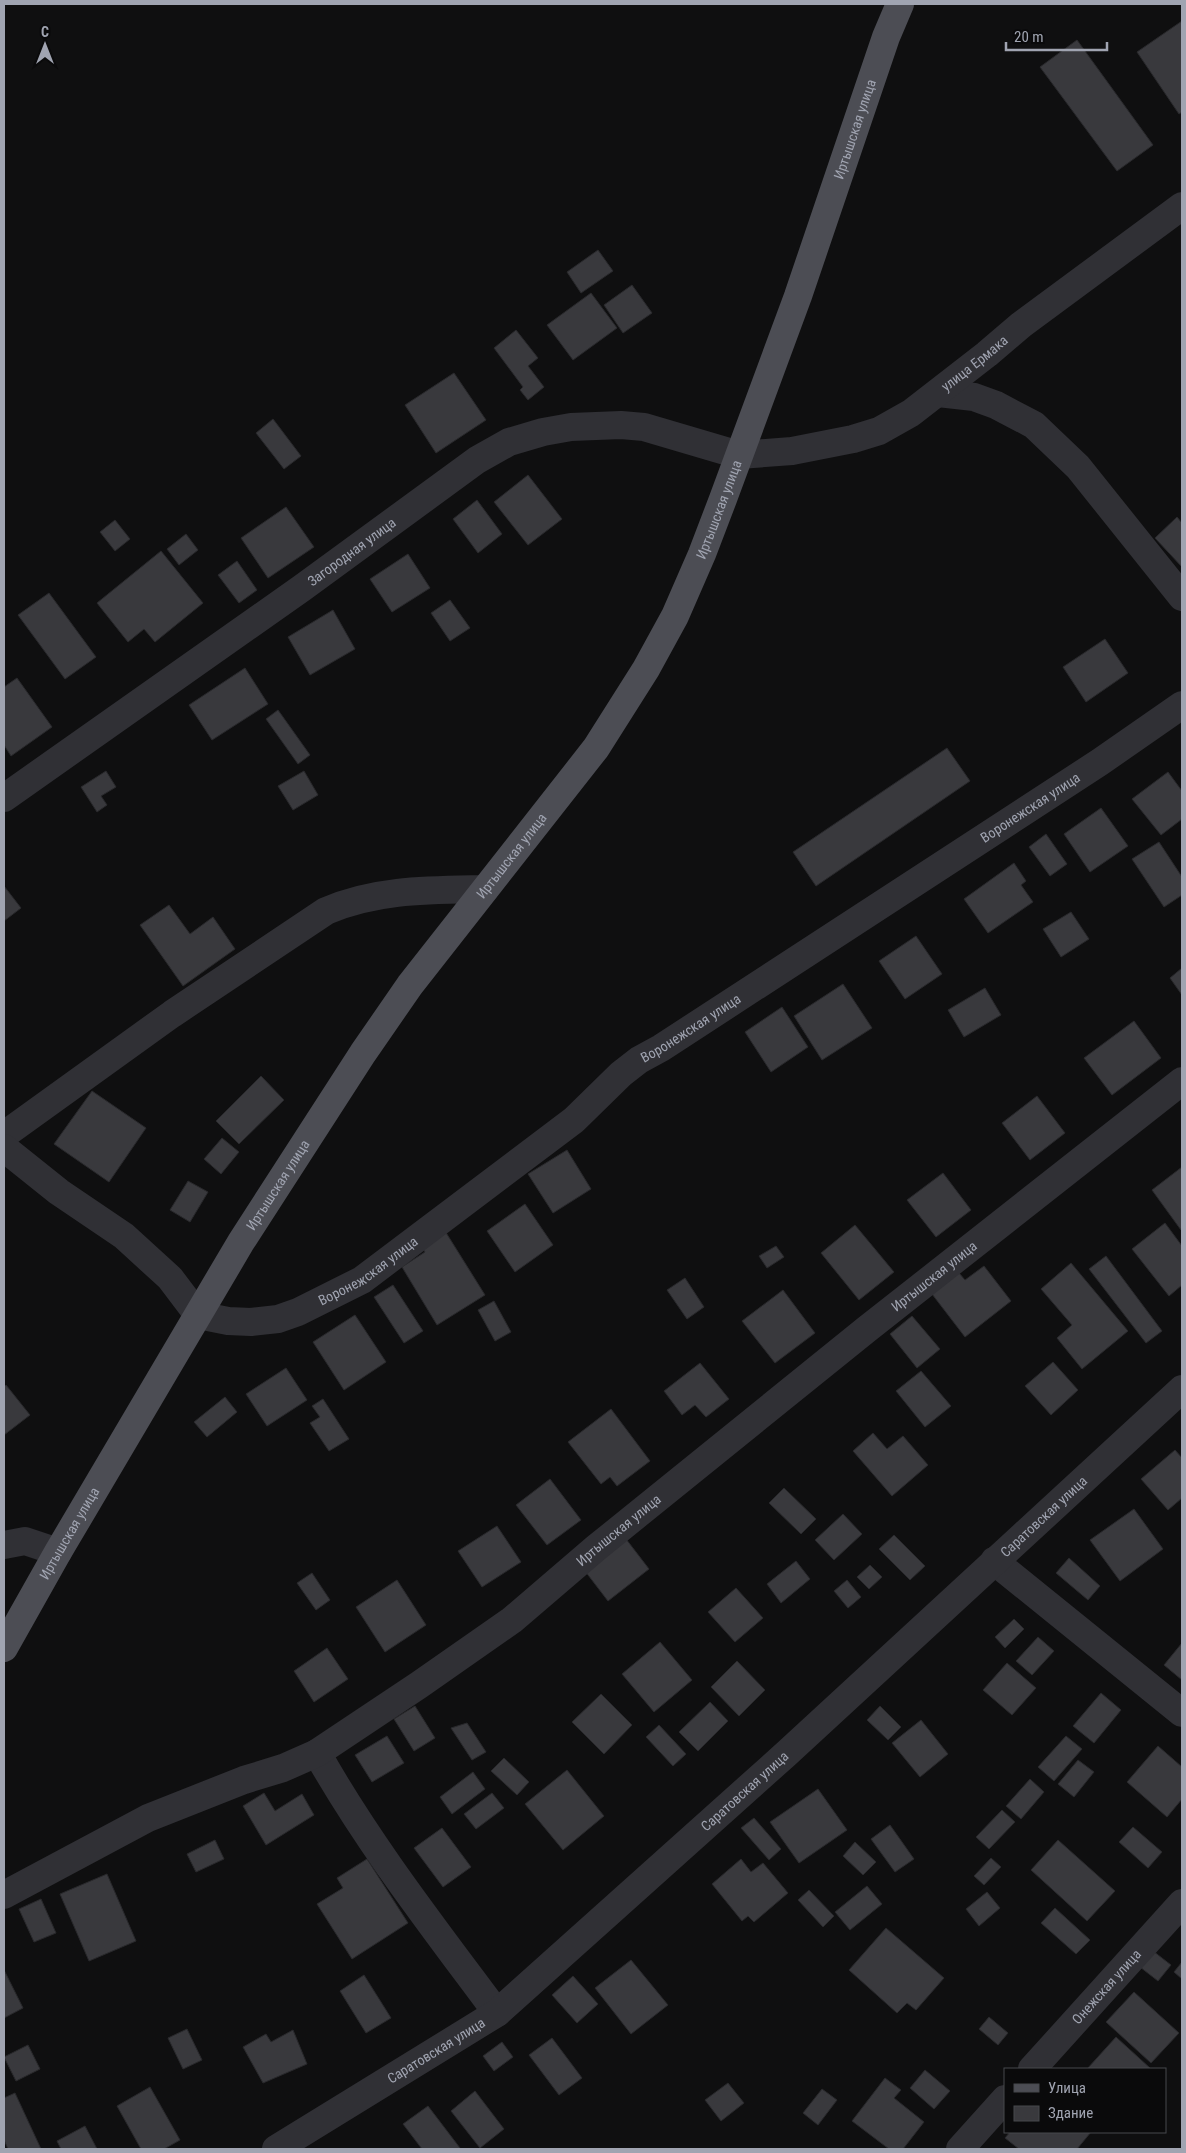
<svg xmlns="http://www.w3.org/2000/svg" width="1186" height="2153" font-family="'Roboto Condensed',sans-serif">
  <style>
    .building { fill: #39393d; stroke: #29292c }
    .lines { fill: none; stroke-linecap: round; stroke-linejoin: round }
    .minor { stroke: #303035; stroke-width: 28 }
    .major { stroke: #4c4d54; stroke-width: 28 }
    .labels { text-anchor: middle; stroke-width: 5; stroke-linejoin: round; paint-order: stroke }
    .street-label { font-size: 14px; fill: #a0a4b1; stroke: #0a0a0b }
  </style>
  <rect width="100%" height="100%" fill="#0f0f10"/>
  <!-- building -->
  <path class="building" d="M1182,21V112L1179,114L1137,52Z
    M1077,40L1153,145L1117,171L1040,67Z
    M598,250L613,271L581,293L567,272Z
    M632,285L652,313L623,333L604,305Z
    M591,293L617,328L573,360L547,325Z
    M516,330L538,358L528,366L544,387L528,400L520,390L523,387L494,348Z
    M454,373L486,420L436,453L405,405Z
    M273,419L301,456L284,469L256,433Z
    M528,475L562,519L528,545L494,502Z
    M477,500L502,534L478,553L453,519Z
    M286,507L314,547L268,578L241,538Z
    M1177,517L1182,523V567L1155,538Z
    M115,520L130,539L115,551L100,532Z
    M186,534L198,550L179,565L167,549Z
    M161,551L203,603L155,642L144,629L128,642L97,603Z
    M408,554L430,588L392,612L370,579Z
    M237,561L257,590L239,603L218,575Z
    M49,593L96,657L65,679L18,615Z
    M450,600L470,628L450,641L431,613Z
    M333,610L355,649L310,675L288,637Z
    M1105,639L1128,673L1086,702L1063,667Z
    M245,668L268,704L212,740L189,705Z
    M17,678L52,727L11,756L4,745V687Z
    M278,710L310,755L298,764L266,719Z
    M947,748L970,781L816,886L793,852Z
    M106,771L116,787L101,796L107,805L97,812L81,787Z
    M304,771L318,795L293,810L278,786Z
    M1168,772L1182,791V819L1161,835L1132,799Z
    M1101,808L1128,846L1090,872L1064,834Z
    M1046,834L1067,864L1050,876L1029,847Z
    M1159,842L1182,877V895L1164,907L1132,859Z
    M1014,863L1026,881L1021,885L1033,902L988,933L964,899Z
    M4,886L21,908L4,921Z
    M169,905L190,934L213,917L235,949L183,986L140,925Z
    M1071,912L1089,939L1061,957L1043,929Z
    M916,936L942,974L905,999L879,961Z
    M1182,968V995L1170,978Z
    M843,984L872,1028L822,1060L794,1016Z
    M985,988L1001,1015L964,1037L948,1010Z
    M782,1007L808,1047L771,1072L745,1032Z
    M1134,1021L1161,1058L1112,1095L1084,1058Z
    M261,1076L284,1100L239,1144L216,1121Z
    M92,1091L146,1128L109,1182L54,1144Z
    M1037,1096L1065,1133L1030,1160L1002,1123Z
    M222,1138L239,1152L221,1174L204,1159Z
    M567,1150L591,1189L553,1213L528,1174Z
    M1182,1167V1230H1181L1152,1190Z
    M943,1173L971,1210L936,1237L907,1200Z
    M188,1181L208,1192L190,1222L170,1210Z
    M525,1204L553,1245L515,1272L487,1231Z
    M1165,1223L1182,1246V1285L1169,1296L1132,1249Z
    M855,1225L894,1272L859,1300L821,1253Z
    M445,1231L485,1295L437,1325L402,1267L425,1252L421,1246Z
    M776,1246L784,1257L767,1268L759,1256Z
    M1106,1256L1162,1331L1146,1343L1089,1269Z
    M1071,1263L1128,1331L1082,1369L1057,1338L1072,1325L1041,1289Z
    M984,1266L1011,1301L965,1337L932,1294L959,1273L965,1280Z
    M685,1278L704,1307L687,1319L667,1290Z
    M393,1285L423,1331L404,1343L374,1297Z
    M783,1290L815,1333L775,1363L742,1321Z
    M494,1301L511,1332L495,1341L478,1310Z
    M355,1315L386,1362L344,1390L313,1342Z
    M912,1316L940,1349L917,1368L890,1334Z
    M1053,1362L1078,1390L1051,1415L1025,1386Z
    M700,1363L729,1399L706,1417L695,1405L682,1415L664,1391Z
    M286,1368L307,1400L267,1426L246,1394Z
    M921,1371L951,1406L925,1427L896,1391Z
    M6,1385L30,1415L4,1435V1387Z
    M225,1397L237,1412L207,1437L194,1422Z
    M323,1399L349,1439L329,1451L310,1423L320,1417L312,1406Z
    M611,1409L650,1461L617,1486L610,1477L601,1484L568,1442Z
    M873,1433L887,1449L903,1436L928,1465L892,1496L853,1451Z
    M1175,1450L1182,1458V1498L1168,1510L1141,1479Z
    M550,1479L581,1520L547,1545L516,1505Z
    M784,1488L816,1519L801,1534L769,1503Z
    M1134,1509L1163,1549L1120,1581L1090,1540Z
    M843,1514L862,1534L834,1560L815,1540Z
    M497,1526L521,1562L482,1587L458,1551Z
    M894,1535L925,1566L910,1580L879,1549Z
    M626,1539L649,1569L608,1601L585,1571Z
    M1069,1558L1100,1586L1088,1600L1056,1573Z
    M796,1561L810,1579L781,1603L767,1584Z
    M870,1565L882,1577L869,1589L857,1577Z
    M312,1573L330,1600L316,1610L297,1583Z
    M397,1580L426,1625L385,1652L356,1607Z
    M847,1580L861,1597L848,1608L834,1591Z
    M736,1588L763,1618L735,1642L708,1612Z
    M1014,1619L1024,1629L1005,1648L995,1637Z
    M1038,1637L1054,1651L1032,1675L1016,1661Z
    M660,1642L692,1680L654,1712L622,1674Z
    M1182,1643V1680L1164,1665Z
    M327,1648L348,1679L314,1702L294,1671Z
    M737,1661L765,1690L739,1716L711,1687Z
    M1007,1663L1036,1688L1012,1715L983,1690Z
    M1101,1693L1121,1710L1094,1743L1073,1726Z
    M601,1694L632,1725L604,1754L572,1722Z
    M710,1702L728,1721L698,1751L679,1732Z
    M415,1706L435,1738L414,1751L394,1719Z
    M880,1706L901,1727L888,1740L867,1720Z
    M921,1720L948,1754L920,1777L892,1743Z
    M467,1723L486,1752L472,1760L451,1728Z
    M659,1725L686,1754L673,1766L646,1737Z
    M387,1736L404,1763L372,1782L355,1755Z
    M1066,1736L1082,1749L1054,1781L1038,1767Z
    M1158,1746L1182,1767V1799L1167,1817L1127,1782Z
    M504,1758L529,1782L517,1795L491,1771Z
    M1078,1760L1094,1772L1074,1797L1058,1784Z
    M567,1770L604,1816L563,1850L525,1804Z
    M473,1772L485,1789L452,1814L440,1797Z
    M1030,1779L1044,1792L1021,1819L1006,1806Z
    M818,1789L847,1830L799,1863L770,1822Z
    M264,1793L275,1811L302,1794L314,1815L266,1845L243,1806Z
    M492,1793L504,1808L476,1829L464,1814Z
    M1002,1810L1015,1822L989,1849L976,1837Z
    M754,1818L781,1849L769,1860L741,1828Z
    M890,1825L914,1859L895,1872L871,1839Z
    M1133,1827L1162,1852L1148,1868L1119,1842Z
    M442,1828L471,1867L443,1887L414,1848Z
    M215,1840L224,1859L196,1872L187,1854Z
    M1058,1840L1115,1891L1087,1921L1031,1870Z
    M855,1842L876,1862L863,1875L843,1856Z
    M991,1858L1001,1867L984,1885L974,1876Z
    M367,1859L408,1923L352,1959L317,1904L343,1888L337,1878Z
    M741,1859L751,1872L763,1863L788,1893L754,1922L748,1916L742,1921L712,1884Z
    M107,1874L136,1941L89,1961L60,1894Z
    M867,1886L882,1904L850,1930L835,1912Z
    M809,1890L834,1916L823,1927L798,1900Z
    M987,1892L1000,1908L979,1926L966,1909Z
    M41,1899L56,1933L34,1942L19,1909Z
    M1055,1908L1090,1940L1076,1954L1041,1923Z
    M886,1928L944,1978L916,2010L907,2003L897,2013L849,1970Z
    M1153,1951L1171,1965L1158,1981L1140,1967Z
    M631,1960L668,2005L631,2034L595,1988Z
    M1182,1962V1979L1174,1972Z
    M4,1970L23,2008L4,2018Z
    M364,1975L391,2018L366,2033L340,1991Z
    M573,1976L598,2004L577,2023L552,1995Z
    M1134,1992L1179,2033L1151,2063L1106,2022Z
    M989,2017L1008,2033L998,2045L979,2029Z
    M187,2029L202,2060L183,2069L168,2038Z
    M293,2030L307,2064L263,2083L243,2047L266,2034L271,2042Z
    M1116,2037L1150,2068L1149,2069H1087Z
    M552,2038L582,2078L559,2095L529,2055Z
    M502,2042L513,2057L494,2071L483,2056Z
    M28,2045L40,2069L16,2081L4,2057Z
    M925,2070L950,2091L934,2109L910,2088Z
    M885,2078L901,2090L894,2098L924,2122L903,2149H889L852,2121Z
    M728,2083L744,2103L721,2121L705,2100Z
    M150,2087L180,2140L164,2149H141L117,2106Z
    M822,2089L837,2100L818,2125L803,2113Z
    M475,2091L504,2129L480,2148L451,2111Z
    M15,2093L41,2149H8L4,2140V2098Z
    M428,2106L460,2148L458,2149H422L403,2124Z
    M85,2126L97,2149H61L57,2141Z
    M1010,2132H1091L1077,2149H1019L1005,2138Z"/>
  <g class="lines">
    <!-- minor -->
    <g class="minor">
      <path d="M938,393L974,397L996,405L1034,425L1078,467L1182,597"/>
      <path id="s1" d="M4,798L302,588L477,460L509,442L543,432L571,427L621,425L644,427L739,455L792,451L853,439L879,431L911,413L987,354L1021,325L1182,206"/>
      <path d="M4,1135L172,1014L326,911C376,889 431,890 485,889"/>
      <path id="s2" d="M4,1148L59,1192L124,1236L170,1278L198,1315L228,1321L251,1322L278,1319L298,1312L362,1280L574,1120L621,1074L639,1060L661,1048L1100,762L1182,705"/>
      <path d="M4,1545L25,1541L58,1552"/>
      <path d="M994,1561L1182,1713"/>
      <path d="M317,1753C369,1845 434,1928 497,2013"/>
      <path id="s3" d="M4,1895L148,1818L244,1780L283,1768L317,1753L419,1685L512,1620L596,1548L867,1329L1182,1081"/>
      <path id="s4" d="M1032,2069L1182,1903"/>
      <path id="s5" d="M276,2149L497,2013L786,1754L1182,1389"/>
      <path d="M960,2149L1005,2099"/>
    </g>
    <!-- major -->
    <path class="major" id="s6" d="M4,1648L58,1552L241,1242L363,1053L410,985L596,748L646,669L675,616L702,554L723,499L798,296L886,37L900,4"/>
  </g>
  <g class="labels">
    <!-- street labels -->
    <g class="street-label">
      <text dy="5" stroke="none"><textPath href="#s6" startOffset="1752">Иртышская улица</textPath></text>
      <text dy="5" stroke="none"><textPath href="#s1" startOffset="1114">улица Ермака</textPath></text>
      <text dy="5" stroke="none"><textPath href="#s6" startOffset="1348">Иртышская улица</textPath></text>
      <text dy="5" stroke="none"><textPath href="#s1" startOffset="426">Загородная улица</textPath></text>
      <text dy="5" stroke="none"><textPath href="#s2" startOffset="1251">Воронежская улица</textPath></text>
      <text dy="5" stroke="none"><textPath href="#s6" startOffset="942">Иртышская улица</textPath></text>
      <text dy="5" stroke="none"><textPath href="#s2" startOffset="846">Воронежская улица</textPath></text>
      <text dy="5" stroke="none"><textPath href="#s6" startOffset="538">Иртышская улица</textPath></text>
      <text dy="5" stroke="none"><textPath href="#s2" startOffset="441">Воронежская улица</textPath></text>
      <text dy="5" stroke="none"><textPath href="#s3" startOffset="1125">Иртышская улица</textPath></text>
      <text dy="5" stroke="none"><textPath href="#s5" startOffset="998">Саратовская улица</textPath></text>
      <text dy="5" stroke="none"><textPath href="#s3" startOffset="720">Иртышская улица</textPath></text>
      <text dy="5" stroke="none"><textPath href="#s6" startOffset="132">Иртышская улица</textPath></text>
      <text dy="5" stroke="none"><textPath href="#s5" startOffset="592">Саратовская улица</textPath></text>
      <text dy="5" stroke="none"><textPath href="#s4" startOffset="111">Онежская улица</textPath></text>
      <text dy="5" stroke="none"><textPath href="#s5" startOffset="188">Саратовская улица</textPath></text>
    </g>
  </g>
  <!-- border -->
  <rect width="1186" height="2153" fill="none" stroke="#a0a4b1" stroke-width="10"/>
  <!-- legend -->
  <rect x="1004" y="2068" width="162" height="65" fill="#0a0a0b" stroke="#46484d"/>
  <rect x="1014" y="2084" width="25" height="8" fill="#4c4d54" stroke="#46484d"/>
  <text x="1048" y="2093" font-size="15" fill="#a0a4b1">Улица</text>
  <rect x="1014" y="2106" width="25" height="15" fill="#39393d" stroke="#46484d"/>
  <text x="1048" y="2118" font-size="15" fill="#a0a4b1">Здание</text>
  <!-- north arrow -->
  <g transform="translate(45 45)" stroke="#0a0a0b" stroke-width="4" paint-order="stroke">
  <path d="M0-4L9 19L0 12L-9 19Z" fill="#a0a4b1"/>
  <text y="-8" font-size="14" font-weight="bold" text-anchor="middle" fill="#a0a4b1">С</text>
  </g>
  <!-- scale -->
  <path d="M1006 42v8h101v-8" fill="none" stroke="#a0a4b1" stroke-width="2.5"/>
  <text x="1014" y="42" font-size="15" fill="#a0a4b1" stroke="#0a0a0b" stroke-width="4" paint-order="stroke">20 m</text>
</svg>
